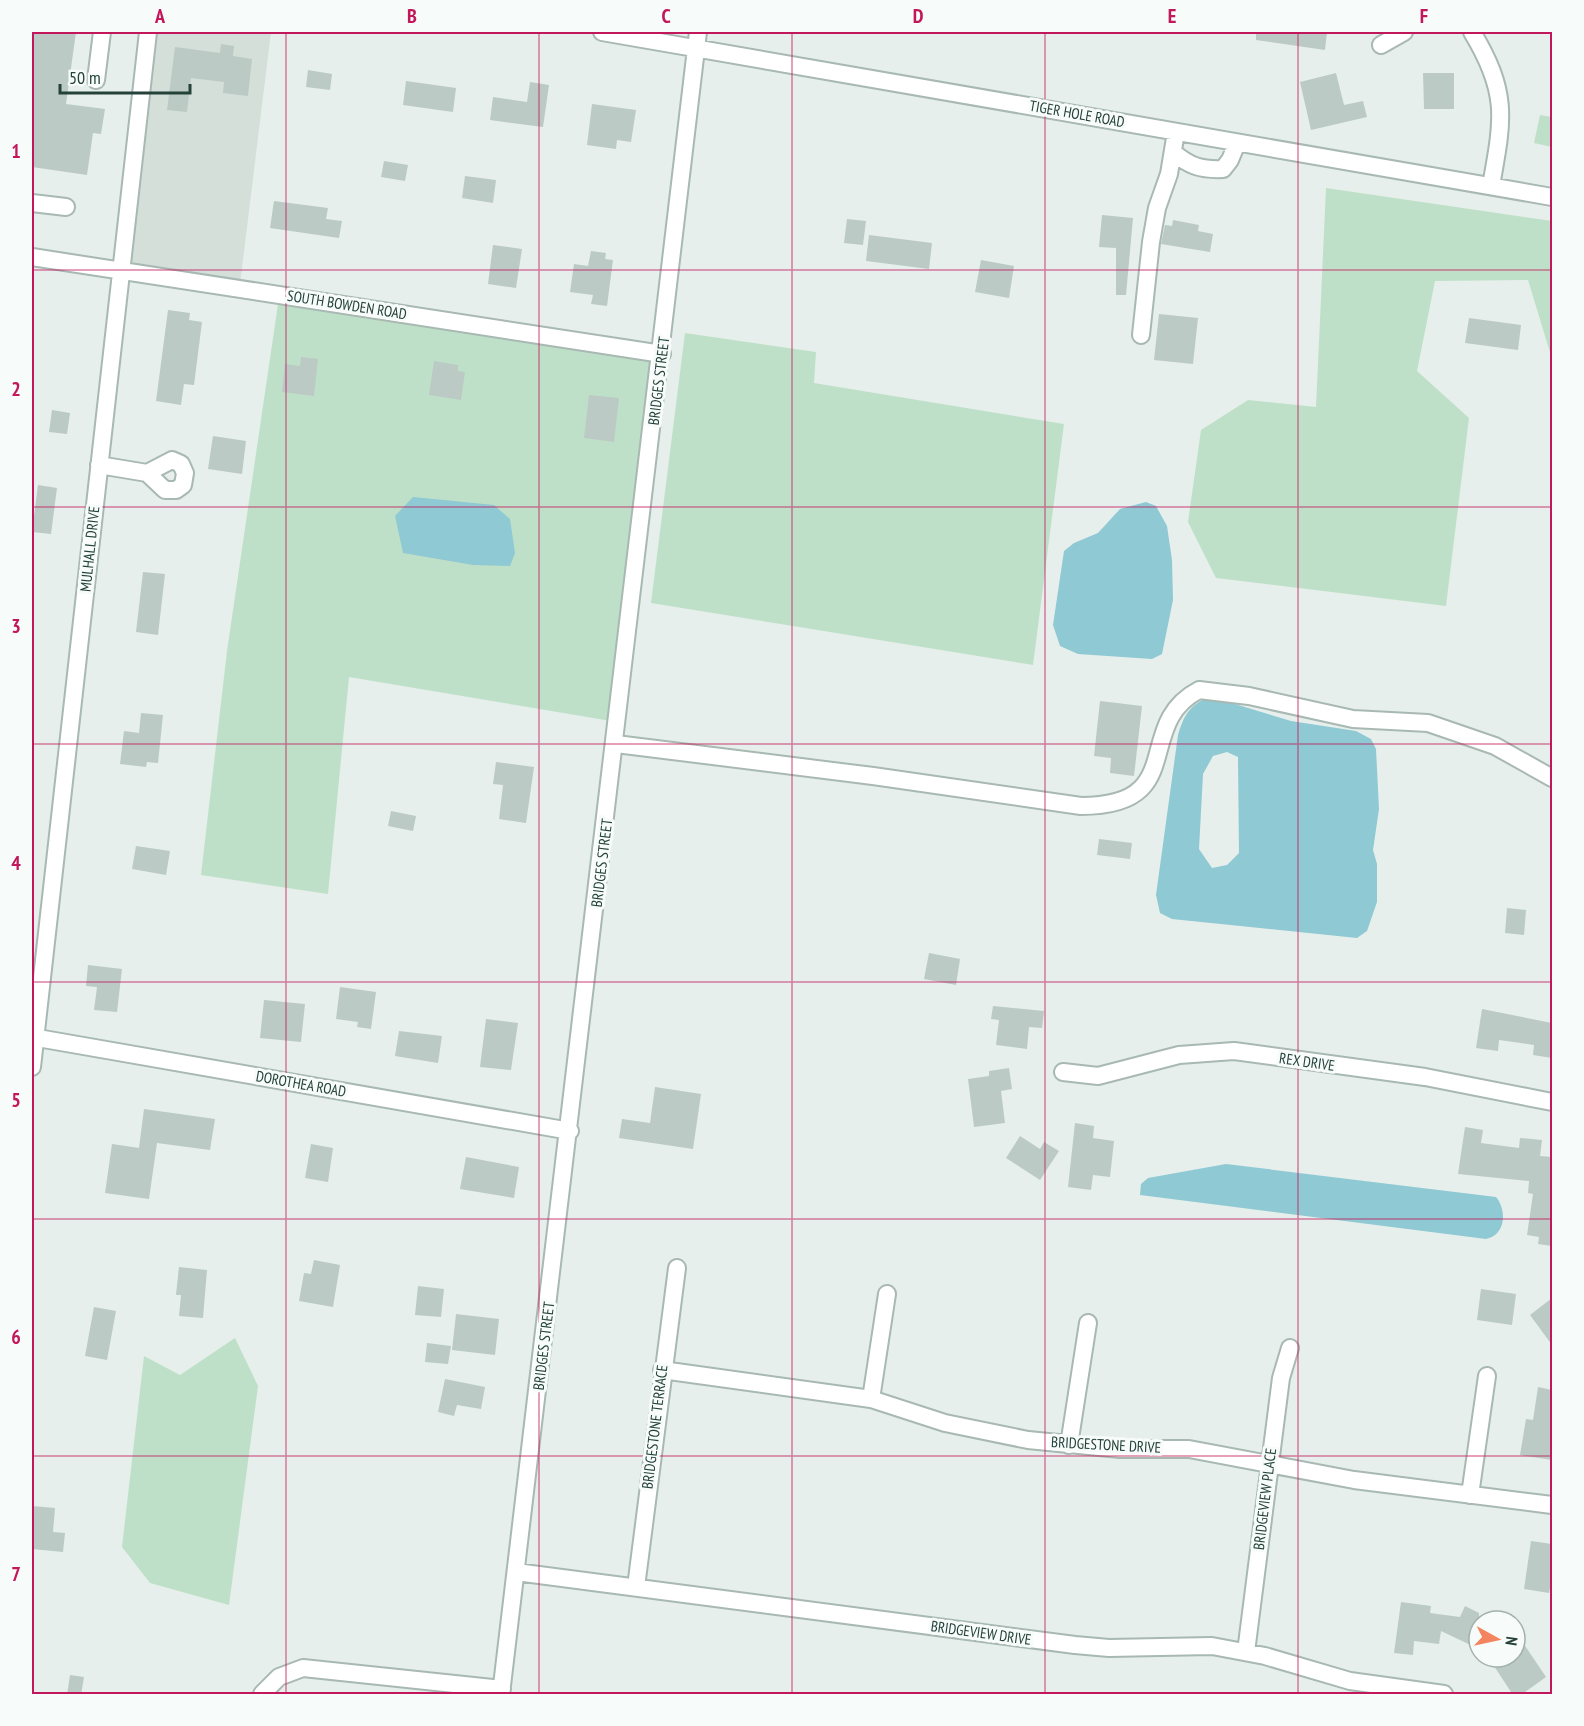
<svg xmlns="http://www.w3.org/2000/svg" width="1584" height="1726" font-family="'PT Sans Narrow',sans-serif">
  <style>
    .built { fill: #d4dfda }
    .green { fill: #bfe0c8 }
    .water { fill: #8ec9d4; fill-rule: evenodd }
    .building { fill: #bbcac4 }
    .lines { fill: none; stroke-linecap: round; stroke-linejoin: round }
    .minor-casing { stroke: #a8b8b2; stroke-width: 20 }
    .minor { stroke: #fff; stroke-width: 16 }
    .grid { fill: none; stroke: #c2185b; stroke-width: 1.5; stroke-opacity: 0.55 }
    .labels { text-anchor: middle; stroke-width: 6; stroke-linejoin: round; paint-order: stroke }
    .street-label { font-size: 15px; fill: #24423a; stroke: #f7fbf9 }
    .neatline { fill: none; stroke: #c2185b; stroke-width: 2 }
    .grid-label { font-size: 20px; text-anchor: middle; font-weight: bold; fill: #c2185b }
  </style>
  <rect width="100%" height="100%" fill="#e6efeb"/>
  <!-- built -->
  <path class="built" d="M155,32H271L240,284L140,269L132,263L129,256Z"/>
  <!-- green -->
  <path class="green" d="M1540,115L1552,117V147L1534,143Z
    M1326,188L1552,221V359L1528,280L1435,281L1417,371L1469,418L1446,606L1216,578L1188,522L1201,430L1248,400L1316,407Z
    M278,304L641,358L649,362L652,376L611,721L349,677L328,894L201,875L227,651Z
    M685,333L816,352L814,383L1064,424L1033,665L651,603Z
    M235,1338L258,1386L229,1605L150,1583L122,1547L144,1356L180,1375Z"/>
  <!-- water -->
  <path class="water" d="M413,497L494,505L510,519L515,553L510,566L473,565L403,553L395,516Z
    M1146,502L1156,506L1167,526L1172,560L1173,600L1162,654L1152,659L1078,654L1060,646L1053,625L1064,551L1074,543L1098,533L1120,509Z
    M1206,698L1225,701L1291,721L1356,731L1371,739L1376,749L1379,809L1373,850L1377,864V902L1367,931L1357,938L1172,919L1160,913L1156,895L1178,735C1184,716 1188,707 1206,698ZM1227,752L1238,757L1239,853L1227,865L1212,868L1199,849L1203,774L1213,756Z
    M1226,1164L1496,1197C1507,1210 1506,1235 1486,1239L1140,1195L1141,1184L1148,1178Z"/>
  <!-- building -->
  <path class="building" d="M32,32H76L66,104L105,109L101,134L93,133L87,175L32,167Z
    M1256,32H1327L1325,50L1256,40Z
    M221,44L234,46L233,56L252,59L248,96L223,93L224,82L191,78L187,112L167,110L175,47L220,53Z
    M308,70L332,74L330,90L306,87Z
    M1336,73L1344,105L1363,101L1367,117L1311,130L1300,82Z
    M1423,73H1454V109H1424Z
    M406,81L456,88L453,112L403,105Z
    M530,82L549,85L543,127L490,120L493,97L527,102Z
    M592,104L636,110L631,142L617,140L616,149L587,145Z
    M384,161L408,165L405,181L381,177Z
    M465,176L496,180L493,203L462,198Z
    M274,201L328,208L326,219L342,221L339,238L270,228Z
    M1102,215L1133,218L1126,295H1116V248L1099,247Z
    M847,219L866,221L863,245L844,243Z
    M1173,220L1199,225L1198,231L1213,234L1210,252L1161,244L1165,225L1172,226Z
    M869,235L932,243L929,269L866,261Z
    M493,245L522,249L516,288L488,284Z
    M591,251L606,253L605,259L613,260L607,306L591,304L593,295L570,292L574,264L588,266Z
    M981,260L1014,266L1009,298L975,292Z
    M168,310L190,313L189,320L202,322L194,385L184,384L181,405L156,401Z
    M1159,314L1198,318L1193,364L1154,360Z
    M1469,318L1521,325L1518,350L1465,343Z
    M301,357L318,359L314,396L282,392L285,364L300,366Z
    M434,361L458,365V371L465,372L461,400L429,395Z
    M589,395L619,398L614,442L584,438Z
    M52,410L70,413L67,434L49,432Z
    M213,436L246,441L242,474L208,469Z
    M38,485L57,488L51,534L32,532Z
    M143,572L165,574L158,635L136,632Z
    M1100,701L1142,706L1134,776L1110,773L1111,758L1094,756Z
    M141,713L163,715L158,763L147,762L146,767L120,764L124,731L139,733Z
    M496,762L534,767L526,823L499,819L503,785L493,784Z
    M391,811L416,816L413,831L388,826Z
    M1099,839L1132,843L1130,859L1097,855Z
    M136,846L170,851L166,875L132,869Z
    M1507,908L1526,910L1524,935L1505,933Z
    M929,953L960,959L956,985L924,979Z
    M88,965L122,969L117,1012L94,1010L97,987L86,986Z
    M340,987L376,992L371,1029L357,1027L358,1022L336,1019Z
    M264,1000L305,1004L301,1042L260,1038Z
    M993,1006L1044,1011L1042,1028L1029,1027L1027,1049L996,1045L999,1020L991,1019Z
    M1482,1009L1552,1023V1058L1533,1055L1534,1045L1499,1040L1498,1051L1476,1048Z
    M486,1019L518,1023L511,1070L480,1067Z
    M399,1031L442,1036L438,1063L395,1056Z
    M1009,1068L1012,1089L1001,1091L1005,1123L974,1127L968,1079L989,1076V1071Z
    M655,1087L701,1094L693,1149L619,1138L622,1119L650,1123Z
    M144,1109L215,1119L210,1150L157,1143L149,1199L105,1193L112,1144L139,1148Z
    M1075,1123L1094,1126L1093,1138L1114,1141L1110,1177L1093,1175L1091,1190L1068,1187Z
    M1465,1127L1483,1130L1481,1143L1519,1148L1520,1138L1542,1140L1540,1156L1552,1157V1246L1538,1244L1539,1237L1527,1235L1533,1194L1528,1193L1529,1181L1458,1174Z
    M1020,1136L1040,1149L1044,1142L1059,1151L1040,1180L1006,1158Z
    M311,1144L333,1148L328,1182L305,1178Z
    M466,1157L519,1167L514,1198L460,1189Z
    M314,1260L340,1265L333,1307L299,1301L304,1273L311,1274Z
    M179,1267L207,1270L203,1318L179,1316L181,1295H176Z
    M418,1286L444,1289L441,1317L415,1315Z
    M1481,1289L1516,1294L1512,1325L1477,1320Z
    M1552,1298V1345L1530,1315Z
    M94,1307L116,1311L107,1360L85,1356Z
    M456,1314L499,1319L495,1355L452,1350Z
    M427,1343L451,1346L448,1364L425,1362Z
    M445,1379L485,1387L481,1409L457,1405L454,1416L438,1412Z
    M1538,1387L1552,1390V1460L1520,1455L1526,1419L1533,1420Z
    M32,1506L55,1508L53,1532L65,1533L63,1552L32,1549Z
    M1531,1541L1552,1544V1578L1549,1593L1524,1589Z
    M1401,1602L1431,1606L1430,1613L1460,1617L1465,1606L1479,1613V1649L1441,1631L1439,1644L1414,1641L1413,1655L1394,1653Z
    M1515,1631L1546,1677L1521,1695H1513L1492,1663L1501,1657H1515Z
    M70,1675L84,1677L81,1695H67Z"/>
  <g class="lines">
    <!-- minor casing -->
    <g class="minor-casing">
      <path id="minor" d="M602,32L1552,197
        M1472,32C1509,93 1503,119 1491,186
        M1381,45L1404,32
        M96,80L102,32
        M1173,152C1189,166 1201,170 1223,169L1230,160L1237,143
        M32,203L66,207
        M32,257L662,354
        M1141,335L1151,242L1157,208L1169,174L1176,132
        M99,465L147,473L165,490H176L183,485L185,473L181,464L172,460L147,473
        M616,744L873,776L1081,806C1190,806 1132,725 1199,690L1249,696L1353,719L1428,723L1495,746L1552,778
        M32,1037L570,1131
        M32,1067L148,32
        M1063,1072L1098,1076L1179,1055L1234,1051L1425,1077L1552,1102
        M662,1370L871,1399L945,1423L1028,1440L1120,1449H1189L1354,1480L1552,1505
        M871,1399L887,1294
        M1069,1445L1088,1323
        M1470,1495L1487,1376
        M516,1572L1075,1645L1109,1648L1212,1646L1265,1656L1350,1681L1444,1694
        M636,1587L677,1268
        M1246,1652L1281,1378L1290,1348
        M262,1694L279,1677L303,1668L502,1689
        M501,1694L698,32"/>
    </g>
    <!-- minor -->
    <use href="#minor" class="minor"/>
  </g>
  <!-- grid -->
  <path class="grid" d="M286,32V1694M539,32V1694M792,32V1694M1045,32V1694M1298,32V1694M32,270H1552M32,507H1552M32,744H1552M32,982H1552M32,1219H1552M32,1456H1552"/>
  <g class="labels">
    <!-- street labels -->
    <g class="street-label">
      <text transform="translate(1077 114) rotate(10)" y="5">TIGER HOLE ROAD</text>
      <text transform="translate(347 305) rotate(9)" y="5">SOUTH BOWDEN ROAD</text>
      <text transform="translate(659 381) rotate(-83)" y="5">BRIDGES STREET</text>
      <text transform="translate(90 549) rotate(-84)" y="5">MULHALL DRIVE</text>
      <text transform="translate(602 863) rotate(-83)" y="5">BRIDGES STREET</text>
      <text transform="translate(1307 1062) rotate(8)" y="5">REX DRIVE</text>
      <text transform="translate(301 1084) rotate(10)" y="5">DOROTHEA ROAD</text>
      <text transform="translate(544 1346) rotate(-83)" y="5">BRIDGES STREET</text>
      <text transform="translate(655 1427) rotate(-83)" y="5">BRIDGESTONE TERRACE</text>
      <text transform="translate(1106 1445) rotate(3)" y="5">BRIDGESTONE DRIVE</text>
      <text transform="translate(1265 1499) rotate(-83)" y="5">BRIDGEVIEW PLACE</text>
      <text transform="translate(981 1633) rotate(8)" y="5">BRIDGEVIEW DRIVE</text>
    </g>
  </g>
  <!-- border -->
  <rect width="1584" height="1726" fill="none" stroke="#f7fbf9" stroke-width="66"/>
  <!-- north arrow -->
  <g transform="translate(1497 1639) rotate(98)"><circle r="28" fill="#f7fbf9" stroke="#a3b1ad" stroke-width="1.5"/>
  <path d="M0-4.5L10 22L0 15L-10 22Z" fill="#f4845f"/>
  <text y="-9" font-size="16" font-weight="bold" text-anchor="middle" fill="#24423a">N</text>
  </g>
  <!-- scale -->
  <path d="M60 84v9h130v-9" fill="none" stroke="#24423a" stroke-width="3"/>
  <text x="69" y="84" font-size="18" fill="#24423a" stroke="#f7fbf9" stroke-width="4.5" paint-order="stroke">50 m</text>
  <rect x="33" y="33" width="1518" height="1660" class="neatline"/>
  <g class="grid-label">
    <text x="160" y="23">A</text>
    <text x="412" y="23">B</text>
    <text x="666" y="23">C</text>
    <text x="918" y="23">D</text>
    <text x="1172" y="23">E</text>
    <text x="1424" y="23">F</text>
    <text x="16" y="158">1</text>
    <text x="16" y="396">2</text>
    <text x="16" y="633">3</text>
    <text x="16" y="870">4</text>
    <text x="16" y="1107">5</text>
    <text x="16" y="1344">6</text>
    <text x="16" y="1581">7</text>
  </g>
</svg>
